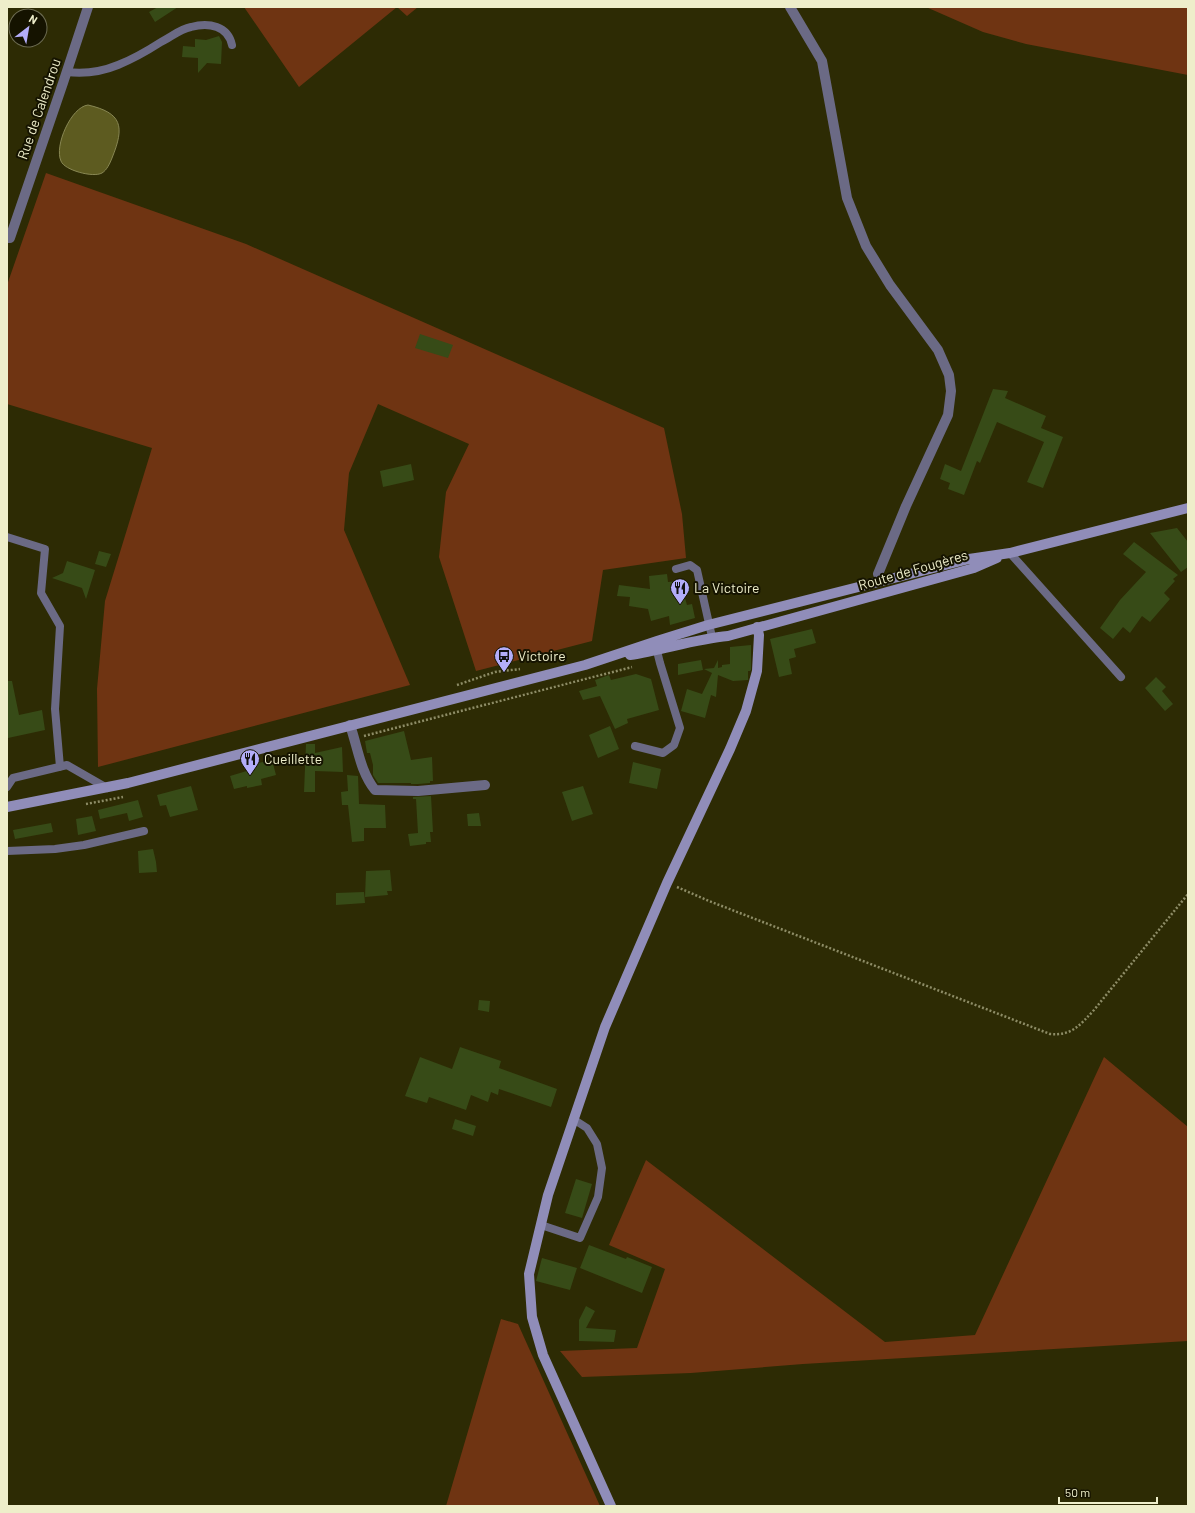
<svg xmlns="http://www.w3.org/2000/svg" width="1195" height="1513" font-family="Barlow,sans-serif">
  <style>
    .green { fill: #6f3412 }
    .water { fill: #5d5b20; stroke: #888753 }
    .building { fill: #374b17 }
    .lines { fill: none; stroke-linecap: round; stroke-linejoin: round }
    .path { stroke: #8d8c66; stroke-width: 2.5; stroke-dasharray: 2 2; stroke-linecap: butt }
    .lane { stroke: #6b6a85; stroke-width: 8 }
    .street { stroke: #6b6a85; stroke-width: 10 }
    .secondary { stroke: #908db9; stroke-width: 10 }
    .labels { text-anchor: middle; stroke-width: 4; stroke-linejoin: round; paint-order: stroke }
    .street-label { font-size: 14px; fill: #eeeeca; stroke: #151300 }
    .poi-label { font-size: 14px; fill: #eeeeca; stroke: #151300; text-anchor: start }
  </style>
  <rect width="100%" height="100%" fill="#2d2b04"/>
  <!-- green -->
  <path class="green" d="M244,7H418L407,16L397,7L299,87Z
    M926,7H1188V75L1026,44L983,32Z
    M46,173L246,244L664,428L682,514L686,558L603,570L592,641L476,671L439,557L446,492L469,444L378,404L349,473L344,530L410,685L98,767L97,689L105,601L152,448L7,404V285Z
    M1104,1057L1188,1127V1341L803,1364L691,1373L582,1377L560,1351L637,1348L665,1269L609,1245L646,1160L885,1342L975,1335Z
    M501,1319L518,1324L600,1506H446Z"/>
  <!-- water -->
  <path class="water" d="M88,105C122,113 125,126 112,158C110,163 107,170 102,173C93,178 64,170 61,161C54,146 71,107 88,105Z"/>
  <!-- building -->
  <path class="building" d="M158,7H178L155,22L149,12Z
    M219,36L222,42L221,64L207,63L198,73V58L182,57L183,46L195,47V39L206,40Z
    M420,334L453,345L448,358L415,348Z
    M993,389L1008,391L1005,398L1046,416L1041,428L1063,437L1043,488L1027,482L1044,442L997,422L980,463L977,461L964,495L948,489L950,483L940,479L945,464L961,471Z
    M411,464L414,480L383,487L380,471Z
    M1177,528L1188,542V567L1181,572L1150,533Z
    M1134,542L1178,575L1173,579L1175,581L1164,593L1170,599L1150,622L1142,616L1130,633L1123,627L1113,639L1100,628L1120,600L1146,572L1123,554Z
    M99,551L111,554L106,567L95,564Z
    M67,561L95,570L86,599L82,588L52,578L63,573Z
    M667,574L668,582L680,581L687,605L692,604L695,618L670,625L669,616L651,621L648,609L629,606L630,597L617,596L619,585L650,589L649,576Z
    M812,629L816,643L794,649L796,657L789,659L792,674L779,677L770,639Z
    M751,645V670L750,671H748V680L733,681L718,675L716,697L711,695L705,718L681,711L687,689L702,694L712,673L704,669L714,668L718,660V668L722,667V665L730,664V647Z
    M701,660L703,670L678,675V664Z
    M636,674L651,679L659,710L627,719L628,723L615,729L600,696L583,700L579,691L597,686L595,680L609,675L611,680Z
    M1156,677L1166,687L1162,691L1173,704L1165,711L1145,688Z
    M7,681H12L19,715L42,710L45,730L8,738L7,732Z
    M610,726L619,749L598,758L589,735Z
    M404,731L411,760L432,757L433,781H430V783L418,784H411V783H378L373,775V765L370,753H367L365,741Z
    M306,744H315V753L342,747L343,772L315,771V792H304Z
    M272,760L276,775L261,779L262,785L247,788V786L234,789L230,776L250,770L249,765Z
    M633,762L661,769L657,789L629,783Z
    M347,775L358,776L359,804L385,805L386,828H364V841L352,842L348,805H342L341,792L348,791Z
    M191,786L198,810L170,817L166,805L160,806L157,795Z
    M583,786L593,814L572,821L562,792Z
    M431,796L433,832H430L431,842H426V844L410,846L408,834L418,833L416,799H413V797Z
    M138,800L143,817L129,821L127,813L100,819L98,810Z
    M479,813L481,826H468L467,814Z
    M92,816L96,831L78,835L76,819Z
    M51,823L53,832L15,839L13,830Z
    M153,849L156,862L157,872L139,873L138,851Z
    M390,870L392,891H387L388,895L365,897L366,871Z
    M364,892L365,903L336,905V893Z
    M479,1000L490,1001L489,1012L478,1010Z
    M460,1047L501,1061L499,1068L557,1089L551,1107L499,1089L498,1095L491,1092L488,1102L471,1095L466,1110L429,1097L427,1103L405,1096L420,1057L452,1069Z
    M455,1119L476,1126L473,1136L452,1129Z
    M576,1179L592,1184L582,1218L565,1213Z
    M589,1245L626,1259L627,1257L652,1267L642,1293L580,1268Z
    M542,1258L577,1268L570,1290L536,1281Z
    M586,1306L595,1311L586,1328L616,1330L614,1342L579,1341V1320Z"/>
  <g class="lines">
    <!-- path -->
    <path class="path" d="M457,685L495,672L520,669
      M364,736L632,667
      M86,804L123,797
      M677,887L709,901L1050,1034C1072,1036 1080,1025 1094,1010L1188,894"/>
    <!-- lane -->
    <path class="lane" d="M67,72C84,74 101,72 118,65C133,59 147,51 161,42C171,37 180,29 191,27C209,22 228,26 232,45
      M7,537L45,549L41,593L60,626L55,709L60,767
      M1010,553L1121,677
      M676,569L690,565L697,570L712,637
      M635,746L663,753L674,745L680,728L660,663L657,651
      M7,787L13,778L67,765L107,788
      M7,851L55,849L84,845L144,831
      M541,1225L580,1238L598,1197L602,1168L597,1144L587,1128L573,1119"/>
    <!-- street -->
    <path class="street" d="M790,7L822,61L847,198L866,246L890,285L938,350L949,375L951,391L948,415L906,506L878,574L881,580
      M7,238H10L63,83L88,7
      M350,725C358,748 360,771 375,790L418,791L485,785"/>
    <!-- secondary -->
    <path class="secondary" d="M630,655C663,650 695,639 728,636L974,568L997,558
      M7,807L128,783L585,665L657,641L708,625L969,559L1010,553L1188,508
      M611,1506L543,1355L532,1317L529,1274L548,1195L605,1027L667,883L730,749L746,711L757,671L759,635L757,627"/>
  </g>
  <!-- icons -->
  <defs>
    <g id="restaurant-pin" transform="scale(1)"><path d="M0 17L-7.5 6A9.5 9.5 0 1 1 7.5 6Z" fill="#b3adf9" stroke="#151300"/><path d="M-5-6h1v4h1v-4h1v4h1v-4h1v5L-1.5 .5V6h-2V.5L-5-1ZM5-6V6H3V1.5H1.5Q1.5-4 5-6Z" fill="#111"/></g>
    <g id="bus-pin" transform="scale(1)"><path d="M0 17L-7.5 6A9.5 9.5 0 1 1 7.5 6Z" fill="#b3adf9" stroke="#151300"/><path d="M-5-6H5V4H4V6H2V4H-2V6H-4V4H-5ZM-3.5-4V0h7V-4ZM-3.5 1.2v1.5H-2V1.2ZM2 1.2v1.5H3.5V1.2Z" fill="#111"/></g>
  </defs>
  <g fill-rule="evenodd">
    <use href="#restaurant-pin" x="680" y="588"/>
    <use href="#bus-pin" x="504" y="656"/>
    <use href="#restaurant-pin" x="250" y="759"/>
  </g>
  <g class="labels">
    <!-- street labels -->
    <g class="street-label">
      <text transform="translate(39 109) rotate(-71)" y="5">Rue de Calendrou</text>
      <text transform="translate(913 570) rotate(-16)" y="5">Route de Fougères</text>
    </g>
    <!-- poi labels -->
    <g class="poi-label">
      <text x="694" y="593">La Victoire</text>
      <text x="518" y="661">Victoire</text>
      <text x="264" y="764">Cueillette</text>
    </g>
  </g>
  <!-- border -->
  <rect width="1195" height="1513" fill="none" stroke="#eeeeca" stroke-width="16"/>
  <!-- north arrow -->
  <g transform="translate(28 28) rotate(31)"><circle r="19" fill="#151300" stroke="#6c6b51"/>
  <path d="M0-3L7 15L0 10L-7 15Z" fill="#b3adf9"/>
  <text y="-6" font-size="11" font-weight="bold" text-anchor="middle" fill="#eeeeca">N</text>
  </g>
  <!-- scale -->
  <path d="M1059 1497v6h98v-6" fill="none" stroke="#eeeeca" stroke-width="2"/>
  <text x="1065" y="1497" font-size="12" fill="#eeeeca" stroke="#151300" stroke-width="3" paint-order="stroke">50 m</text>
</svg>
